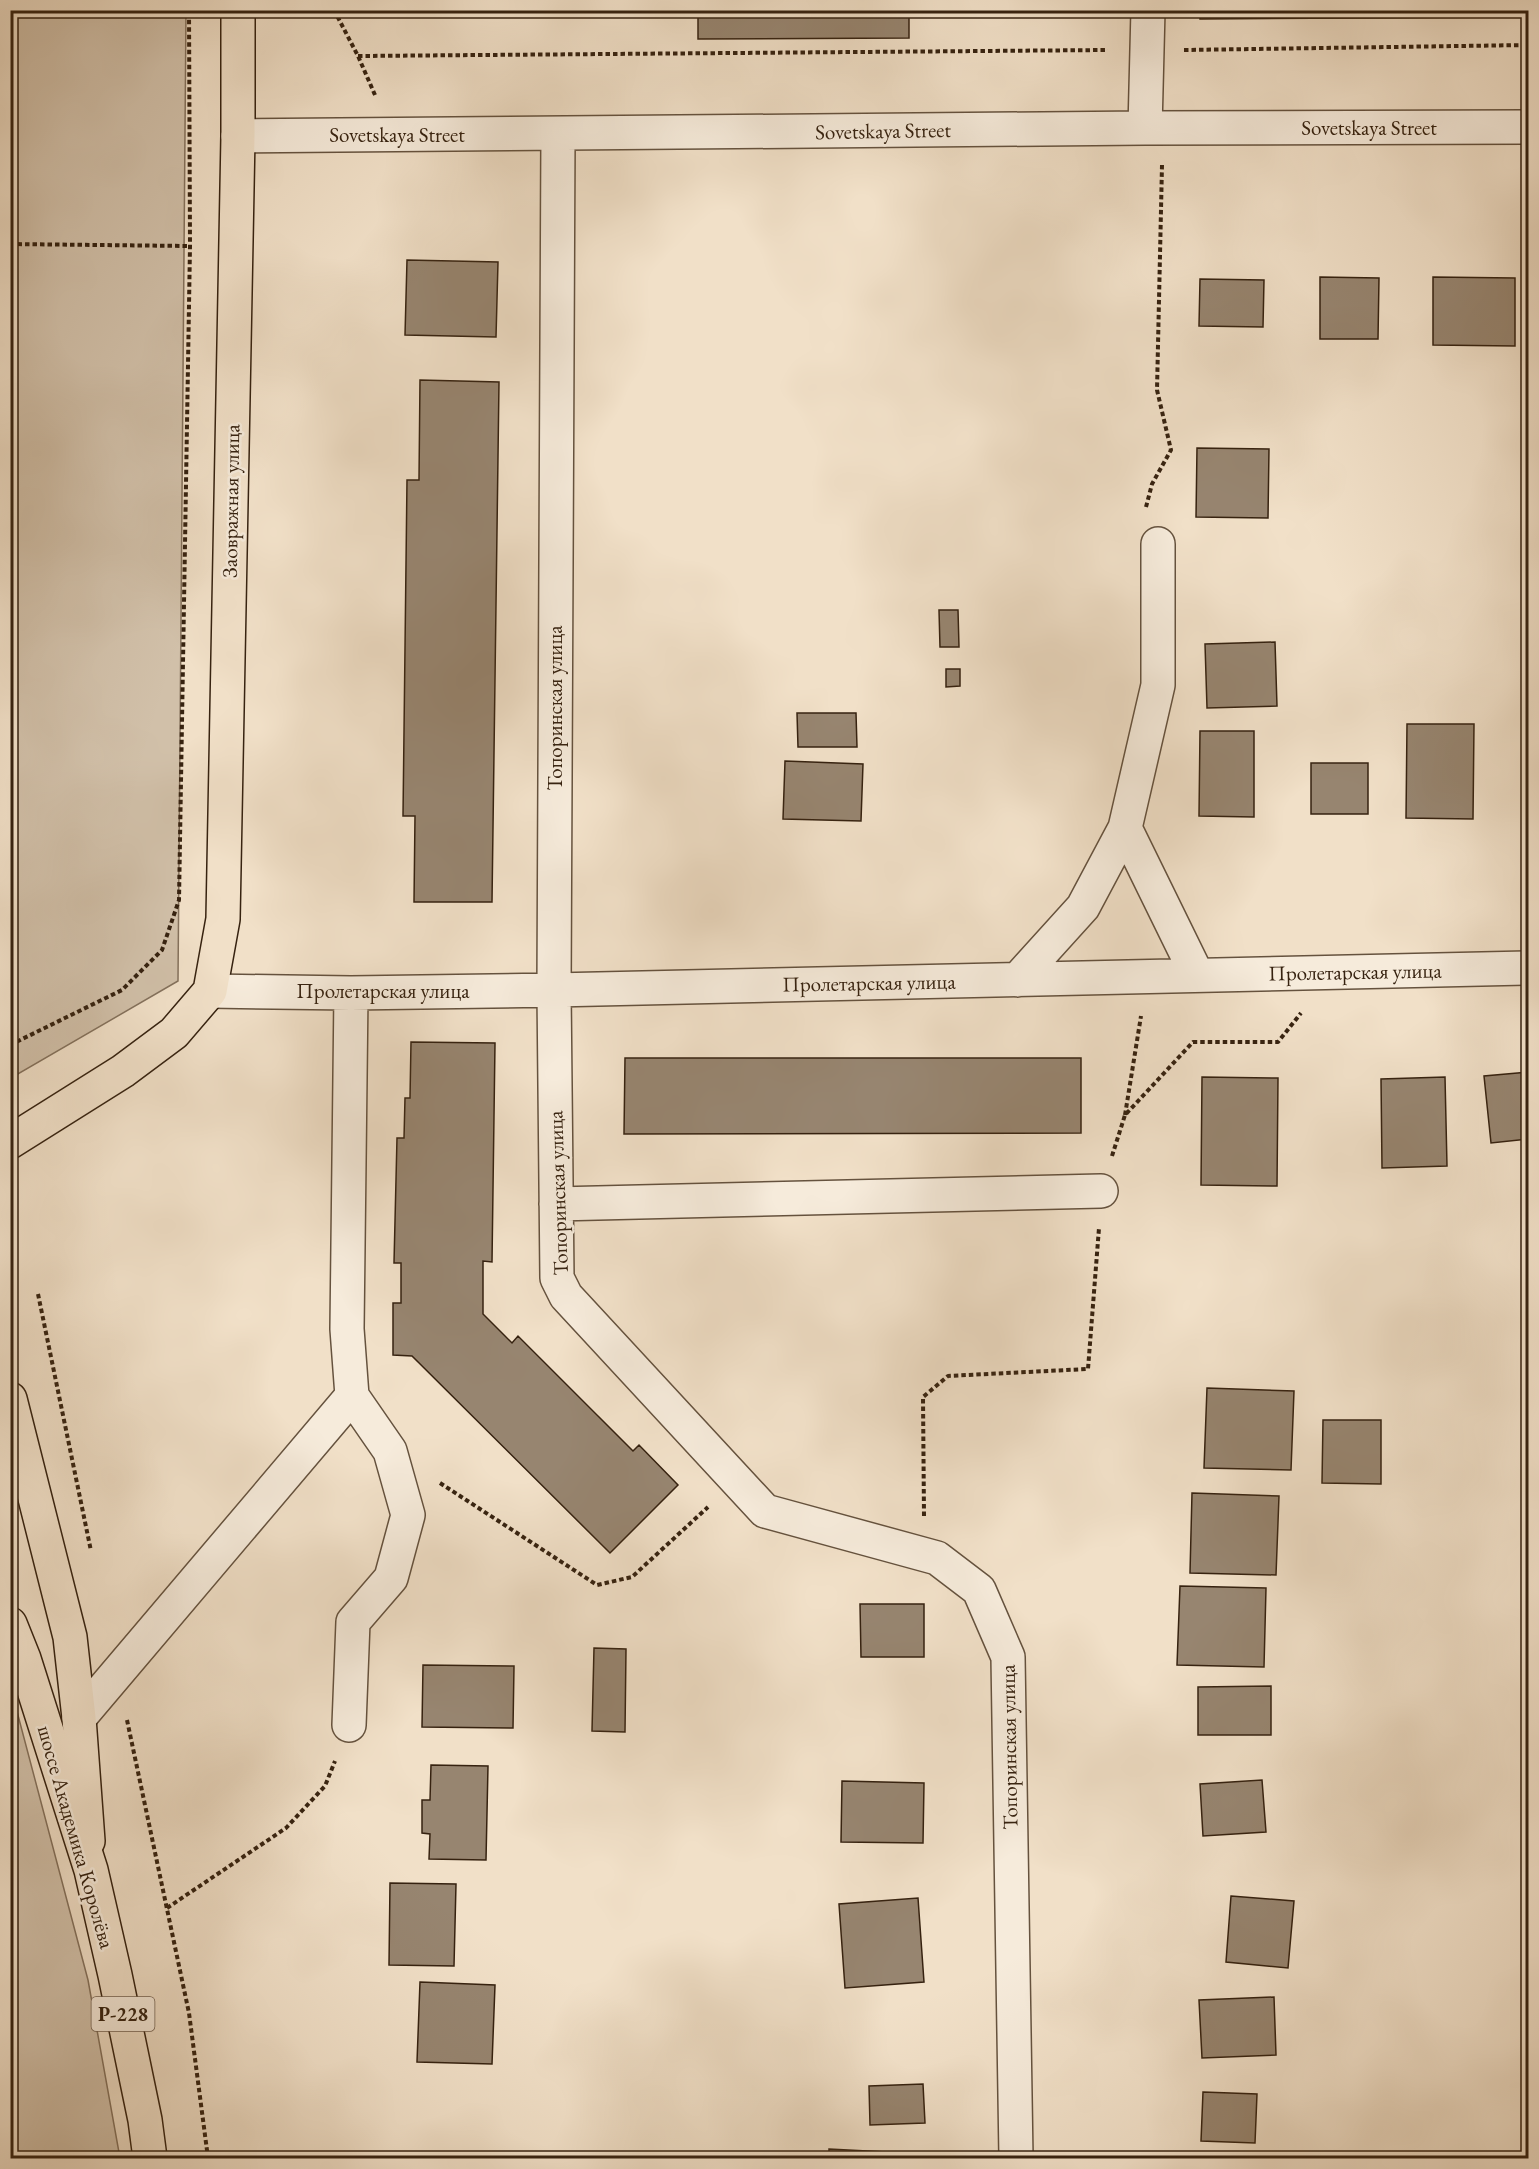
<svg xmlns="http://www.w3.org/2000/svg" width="1539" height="2169" font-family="'EB Garamond',serif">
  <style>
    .green { fill: #d1c0a9; stroke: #84715c; stroke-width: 1.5 }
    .building { fill: #978570; stroke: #362210; stroke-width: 1.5 }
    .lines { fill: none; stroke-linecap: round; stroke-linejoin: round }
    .minor-casing { stroke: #65523e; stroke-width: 36 }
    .major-casing { stroke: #362210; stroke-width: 36 }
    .highway-casing { stroke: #362210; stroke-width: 36 }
    .path { stroke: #362210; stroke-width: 4; stroke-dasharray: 4.5 3; stroke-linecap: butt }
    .minor { stroke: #f6ebdb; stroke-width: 33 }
    .major { stroke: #f1e0c8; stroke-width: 33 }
    .highway { stroke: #f1e0c8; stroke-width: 33 }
    .labels { text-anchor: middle; stroke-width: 5; stroke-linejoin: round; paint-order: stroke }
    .shield { fill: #f6ebdb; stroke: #705e4d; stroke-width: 1.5 }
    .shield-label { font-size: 20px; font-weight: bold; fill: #362210 }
    .street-label { font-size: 21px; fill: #362210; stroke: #f6ebdb }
  </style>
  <rect width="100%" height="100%" fill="#f1e0c8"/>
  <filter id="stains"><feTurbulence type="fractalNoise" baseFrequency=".00333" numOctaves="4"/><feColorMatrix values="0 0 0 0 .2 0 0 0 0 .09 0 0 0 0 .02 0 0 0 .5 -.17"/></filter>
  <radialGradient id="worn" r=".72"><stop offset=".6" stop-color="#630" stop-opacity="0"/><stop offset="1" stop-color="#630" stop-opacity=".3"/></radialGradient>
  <!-- green -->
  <path class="green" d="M11,10L186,11L178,981L11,1078Z
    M10,1685L88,1980L120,2158H11Z"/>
  <!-- building -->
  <path class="building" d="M698,10H909V38L698,39Z
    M1200,10H1528V17L1200,19Z
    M407,260L498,262L496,337L405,335Z
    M1320,277L1379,278L1378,339H1320Z
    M1433,277L1515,278V346L1433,345Z
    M1200,279L1264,280L1263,327L1199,326Z
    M420,380L499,382L492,902H414L415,816H403L407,480H419Z
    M1197,448L1269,449L1268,518L1196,517Z
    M939,610H958L959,647H940Z
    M1275,642L1277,706L1207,708L1205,644Z
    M946,669H960V686L946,687Z
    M797,713H856L857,747H798Z
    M1407,724H1474L1473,819L1406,818Z
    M1200,731H1254V817L1199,816Z
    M785,761L863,764L861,821L783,819Z
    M1311,763H1368V814H1311Z
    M411,1042L495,1043L492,1262L483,1261V1314L512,1343L518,1336L633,1451L639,1445L678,1485L610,1553L412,1356L393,1355V1303H401V1263H394L397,1138H404L405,1098H410Z
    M625,1058H1081V1133L624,1134Z
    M1528,1072V1139L1491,1143L1484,1076Z
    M1202,1077L1278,1078L1277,1186L1201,1185Z
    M1445,1077L1447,1166L1382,1168L1381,1079Z
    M1207,1388L1294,1391L1291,1470L1204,1468Z
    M1323,1420H1381V1484L1322,1483Z
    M1192,1493L1279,1496L1276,1575L1190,1573Z
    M1180,1586L1266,1588L1264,1667L1177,1665Z
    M860,1604H924V1657H861Z
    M594,1648L626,1649L625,1732L592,1731Z
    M423,1665L514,1666L513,1728L422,1727Z
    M1271,1686V1735H1198V1687Z
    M431,1765L488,1766L486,1860L429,1859L430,1834L422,1833V1800H430Z
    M1262,1780L1266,1832L1203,1836L1200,1784Z
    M842,1781L924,1783L923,1843L841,1842Z
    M390,1883L456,1884L454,1966L389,1965Z
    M1231,1896L1294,1901L1288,1968L1226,1962Z
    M918,1898L924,1982L845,1988L839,1904Z
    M420,1982L495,1985L492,2064L417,2062Z
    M1274,1997L1276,2055L1202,2058L1199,2000Z
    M923,2084L925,2123L870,2125L869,2086Z
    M1203,2092L1257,2094L1255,2143L1201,2141Z
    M829,2149L944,2155L943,2158H829Z"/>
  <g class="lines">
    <!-- minor casing -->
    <g class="minor-casing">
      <path id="minor" d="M1145,128L1148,10
        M558,134L554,990L557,1278L566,1296L765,1511L937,1558L979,1590L1008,1657L1016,2158
        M238,136L1145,128L1528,127
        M1125,828L1158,685V544
        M1017,980L1083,907L1125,828L1197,975
        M210,991L351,993L554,990L1528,968
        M556,1204L1101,1191
        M79,1718L352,1396
        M349,1725L353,1622L391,1578L408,1515L390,1451L352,1396L347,1329L351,993"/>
    </g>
    <!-- major casing -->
    <g class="major-casing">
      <path id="major" d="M10,1142L123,1071L174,1033L210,991L223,919L238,136V10
        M10,1399L70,1637L79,1718L88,1841"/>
    </g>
    <!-- highway casing -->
    <g class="highway-casing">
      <path id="highway" d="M10,1624L24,1659L91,1870L115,1975L145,2120L150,2158"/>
    </g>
    <!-- path -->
    <path class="path" d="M334,10L358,56L375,95
      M1184,50L1528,45
      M358,56L1108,50
      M10,244L190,246
      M1146,507L1152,484L1171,450L1157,390L1162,165
      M10,1045L122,990L162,950L179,900L190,246L189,10
      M1125,1115L1141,1016
      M1112,1156L1125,1115L1193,1042H1278L1301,1013
      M38,1294L91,1551
      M440,1483L597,1585L632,1577L708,1507
      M924,1516L923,1397L948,1376L1088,1369L1099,1228
      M127,1720L189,2013L208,2158
      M167,1908L286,1828L325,1786L335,1761"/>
    <!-- minor -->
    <use href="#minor" class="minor"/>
    <!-- major -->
    <use href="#major" class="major"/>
    <!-- highway -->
    <use href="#highway" class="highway"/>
  </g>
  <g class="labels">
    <!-- shield labels -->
    <rect class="shield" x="91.5" y="1997" width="63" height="34" rx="4.5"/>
    <g class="shield-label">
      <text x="123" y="2021">Р-228</text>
    </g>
    <!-- street labels -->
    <g class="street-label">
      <text x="1369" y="135">Sovetskaya Street</text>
      <text transform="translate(883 131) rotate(-1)" y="7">Sovetskaya Street</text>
      <text x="397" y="142">Sovetskaya Street</text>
      <text transform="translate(231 501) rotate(-89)" y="7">Заовражная улица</text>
      <text transform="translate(555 708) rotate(-90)" y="7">Топоринская улица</text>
      <text transform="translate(1355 972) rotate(-1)" y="7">Пролетарская улица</text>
      <text transform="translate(869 983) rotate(-1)" y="7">Пролетарская улица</text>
      <text x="383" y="998">Пролетарская улица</text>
      <text transform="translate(558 1193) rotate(-92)" y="7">Топоринская улица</text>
      <text transform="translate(1009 1747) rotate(-91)" y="7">Топоринская улица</text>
      <text transform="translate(76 1837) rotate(74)" y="7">шоссе Академика Королёва</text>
    </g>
  </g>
  <!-- margin -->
  <rect width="1539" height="2169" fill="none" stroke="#f1e0c8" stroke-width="36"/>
  <rect x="12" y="12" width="1515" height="2145" fill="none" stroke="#362210" stroke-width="3"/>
  <rect x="18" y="18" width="1503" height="2133" fill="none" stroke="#362210" stroke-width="1.5"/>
  <rect width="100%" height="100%" filter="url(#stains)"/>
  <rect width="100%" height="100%" fill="url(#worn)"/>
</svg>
